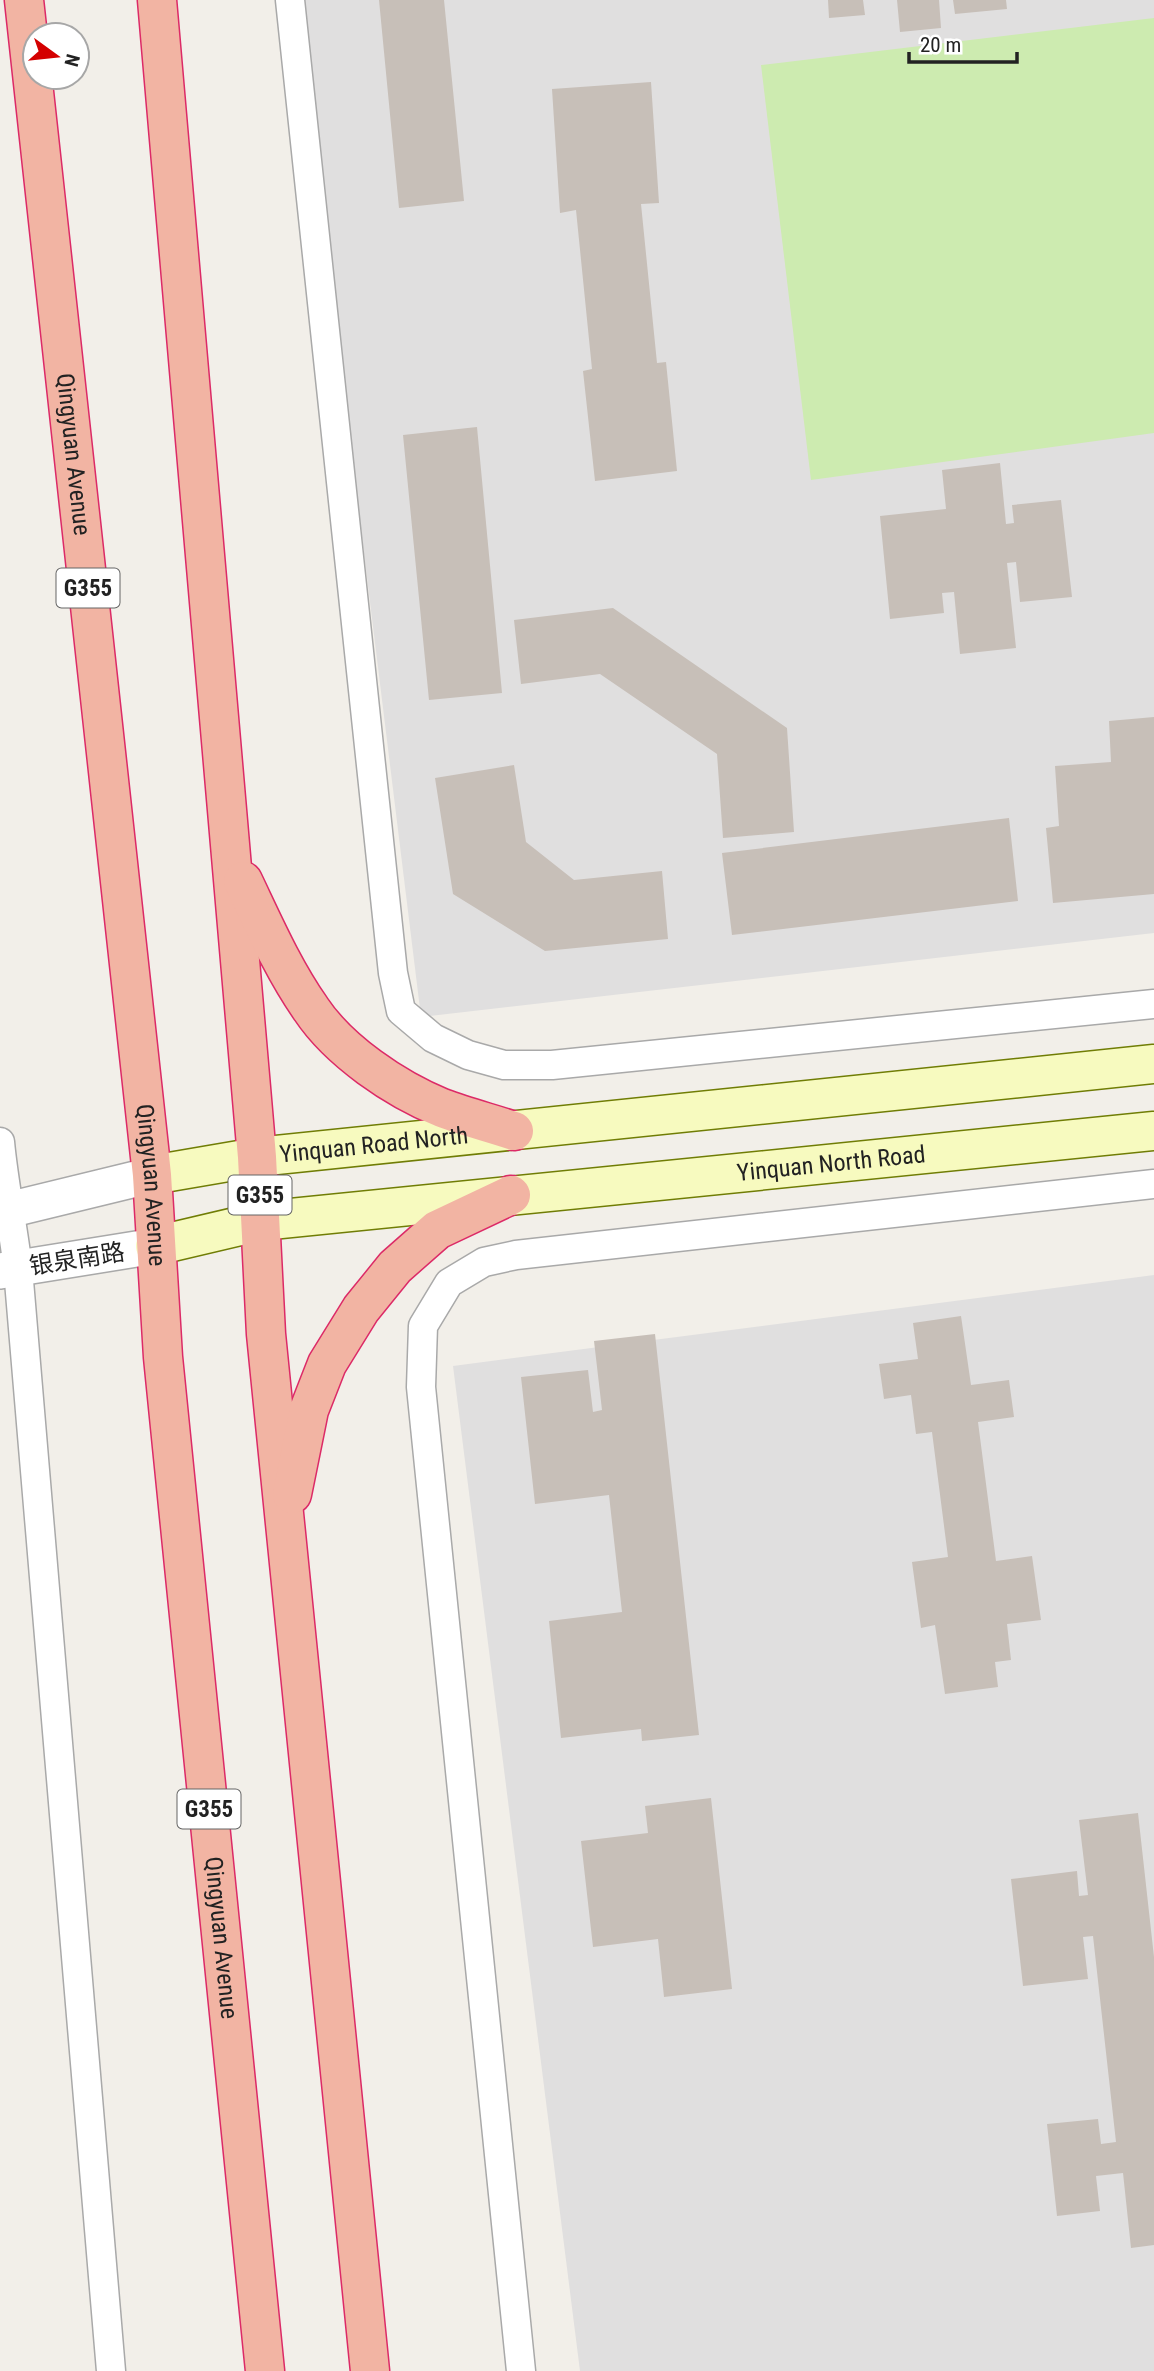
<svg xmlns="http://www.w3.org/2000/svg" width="1154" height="2371" font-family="'Roboto Condensed','Noto Sans SC',sans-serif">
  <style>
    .residential { fill: #e0dfdf }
    .grass { fill: #cdebb0 }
    .building { fill: #c7bfb8 }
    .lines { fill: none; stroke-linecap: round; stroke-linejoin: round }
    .minor-casing { stroke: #a9a9a9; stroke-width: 31 }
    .tertiary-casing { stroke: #a9a9a9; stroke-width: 38 }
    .secondary-casing { stroke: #707d05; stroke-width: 41 }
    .trunk-casing { stroke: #dc2a67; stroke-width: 41 }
    .minor { stroke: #fff; stroke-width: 28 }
    .tertiary { stroke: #fff; stroke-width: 35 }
    .secondary { stroke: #f7fabf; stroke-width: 38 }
    .trunk { stroke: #f2b4a3; stroke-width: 38 }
    .labels { text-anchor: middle; stroke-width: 5; stroke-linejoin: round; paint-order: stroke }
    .shield { fill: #fff; stroke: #646464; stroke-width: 2 }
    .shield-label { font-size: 23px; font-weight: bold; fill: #222 }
    .street-label { font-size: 24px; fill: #222; stroke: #fff }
  </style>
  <rect width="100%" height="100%" fill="#f2efe9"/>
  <!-- residential -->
  <path class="residential" d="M296,0H1154V933L421,1017Z
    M1154,1275V2371H580L453,1366Z"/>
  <!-- grass -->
  <path class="grass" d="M1154,18V433L811,480L761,65Z"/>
  <!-- building -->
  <path class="building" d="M379,0H444L464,201L399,208Z
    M828,0H863L865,15L829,18Z
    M897,0H939L941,28L900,32Z
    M953,0H1006L1007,9L955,14Z
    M651,82L659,203L641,204L657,363L666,362L677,471L595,481L583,371L592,369L576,210L560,213L552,89Z
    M477,427L502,693L429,700L403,435Z
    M1000,463L1006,524L1014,523L1012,505L1061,500L1072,597L1020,602L1016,562L1007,563L1016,648L960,654L954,592L942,593L944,613L890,619L880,516L946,509L942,470Z
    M613,608L787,728L794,832L723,838L717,754L600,674L521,684L514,620Z
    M1154,717V894L1053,903L1046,828L1059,826L1055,766L1111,762L1109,721Z
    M514,765L526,842L574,880L662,871L668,939L545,951L453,894L435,778Z
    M1009,818L1018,901L732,935L722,853Z
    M961,1316L971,1385L1009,1380L1014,1417L978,1422L996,1561L1032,1556L1041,1620L1007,1624L1011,1660L995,1662L998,1687L945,1694L935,1625L921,1628L912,1562L948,1557L932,1432L916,1434L911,1395L884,1399L879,1364L918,1359L913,1323Z
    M655,1334L699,1735L642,1741L641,1729L561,1738L549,1621L622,1612L609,1495L535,1504L521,1377L588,1370L593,1412L602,1410L594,1341Z
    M711,1798L732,1989L664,1997L658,1939L593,1947L581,1841L648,1833L645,1806Z
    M1138,1813L1154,1957V2245L1131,2248L1123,2173L1096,2176L1100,2211L1057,2216L1047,2124L1098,2119L1101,2144L1116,2142L1093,1936L1083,1937L1088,1979L1023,1986L1011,1879L1077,1871L1079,1896L1088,1895L1079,1820Z"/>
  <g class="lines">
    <!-- minor casing -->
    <g class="minor-casing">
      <path id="minor" d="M290,0L393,973L401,1011L433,1038L468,1055L504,1065H552L1154,1004
        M0,1142C4,1185 13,1226 18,1269L111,2371
        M521,2371L421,1387L423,1326L449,1283L484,1262L516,1255L1154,1184"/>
    </g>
    <!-- tertiary casing -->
    <g class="tertiary-casing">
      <path id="tertiary" d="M0,1212L152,1175
        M0,1271L155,1246"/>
    </g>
    <!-- secondary casing -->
    <g class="secondary-casing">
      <g id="secondary">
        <path id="s1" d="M152,1175L257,1157L1154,1064"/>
        <path id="s2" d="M155,1246L261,1221L1154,1131"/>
      </g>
    </g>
    <!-- trunk casing -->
    <g class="trunk-casing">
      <g id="trunk">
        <path id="s3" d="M24,0L152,1175L163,1357L265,2371"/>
        <path d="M157,0L257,1157L266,1334L370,2371"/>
        <path d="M243,881C264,925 283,969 311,1009C339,1051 395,1089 442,1108C466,1117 490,1123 514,1131"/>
        <path d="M292,1494L309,1410L327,1364L361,1309L395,1267L437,1230L511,1195"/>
      </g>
    </g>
    <!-- minor -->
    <use href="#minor" class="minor"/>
    <!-- tertiary -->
    <use href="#tertiary" class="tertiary"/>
    <!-- secondary -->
    <use href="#secondary" class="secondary"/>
    <!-- trunk -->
    <use href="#trunk" class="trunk"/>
  </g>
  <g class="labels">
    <!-- shield labels -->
    <g class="shield">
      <rect x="56.5" y="568.5" width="63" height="39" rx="5"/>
      <rect x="228.5" y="1175.5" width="63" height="39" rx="5"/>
      <rect x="177.5" y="1789.5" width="63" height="39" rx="5"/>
    </g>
    <g class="shield-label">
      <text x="88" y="596">G355</text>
      <text x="260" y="1203">G355</text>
      <text x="209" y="1817">G355</text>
    </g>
    <!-- street labels -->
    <g class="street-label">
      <text dy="8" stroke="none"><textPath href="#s3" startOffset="457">Qingyuan Avenue</textPath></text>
      <text dy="8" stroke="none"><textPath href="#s1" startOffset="224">Yinquan Road North</textPath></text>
      <text dy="8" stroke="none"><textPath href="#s2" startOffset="682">Yinquan North Road</textPath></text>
      <text dy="8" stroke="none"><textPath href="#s3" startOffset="1192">Qingyuan Avenue</textPath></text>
      <text transform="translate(77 1259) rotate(-9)" y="8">银泉南路</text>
      <text dy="8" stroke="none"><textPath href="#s3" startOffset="1948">Qingyuan Avenue</textPath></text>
    </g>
  </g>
  <!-- north arrow -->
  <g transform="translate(56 56) rotate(105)"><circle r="33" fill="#ffffff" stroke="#a7a7a7" stroke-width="2"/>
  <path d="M0-5L12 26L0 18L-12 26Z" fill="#d40000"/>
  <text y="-10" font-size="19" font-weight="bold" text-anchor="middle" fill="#222222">N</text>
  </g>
  <!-- scale -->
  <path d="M909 52v10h108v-10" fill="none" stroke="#222222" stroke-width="3.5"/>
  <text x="920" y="52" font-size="21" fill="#222222" stroke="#ffffff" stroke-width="5" paint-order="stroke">20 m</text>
</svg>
